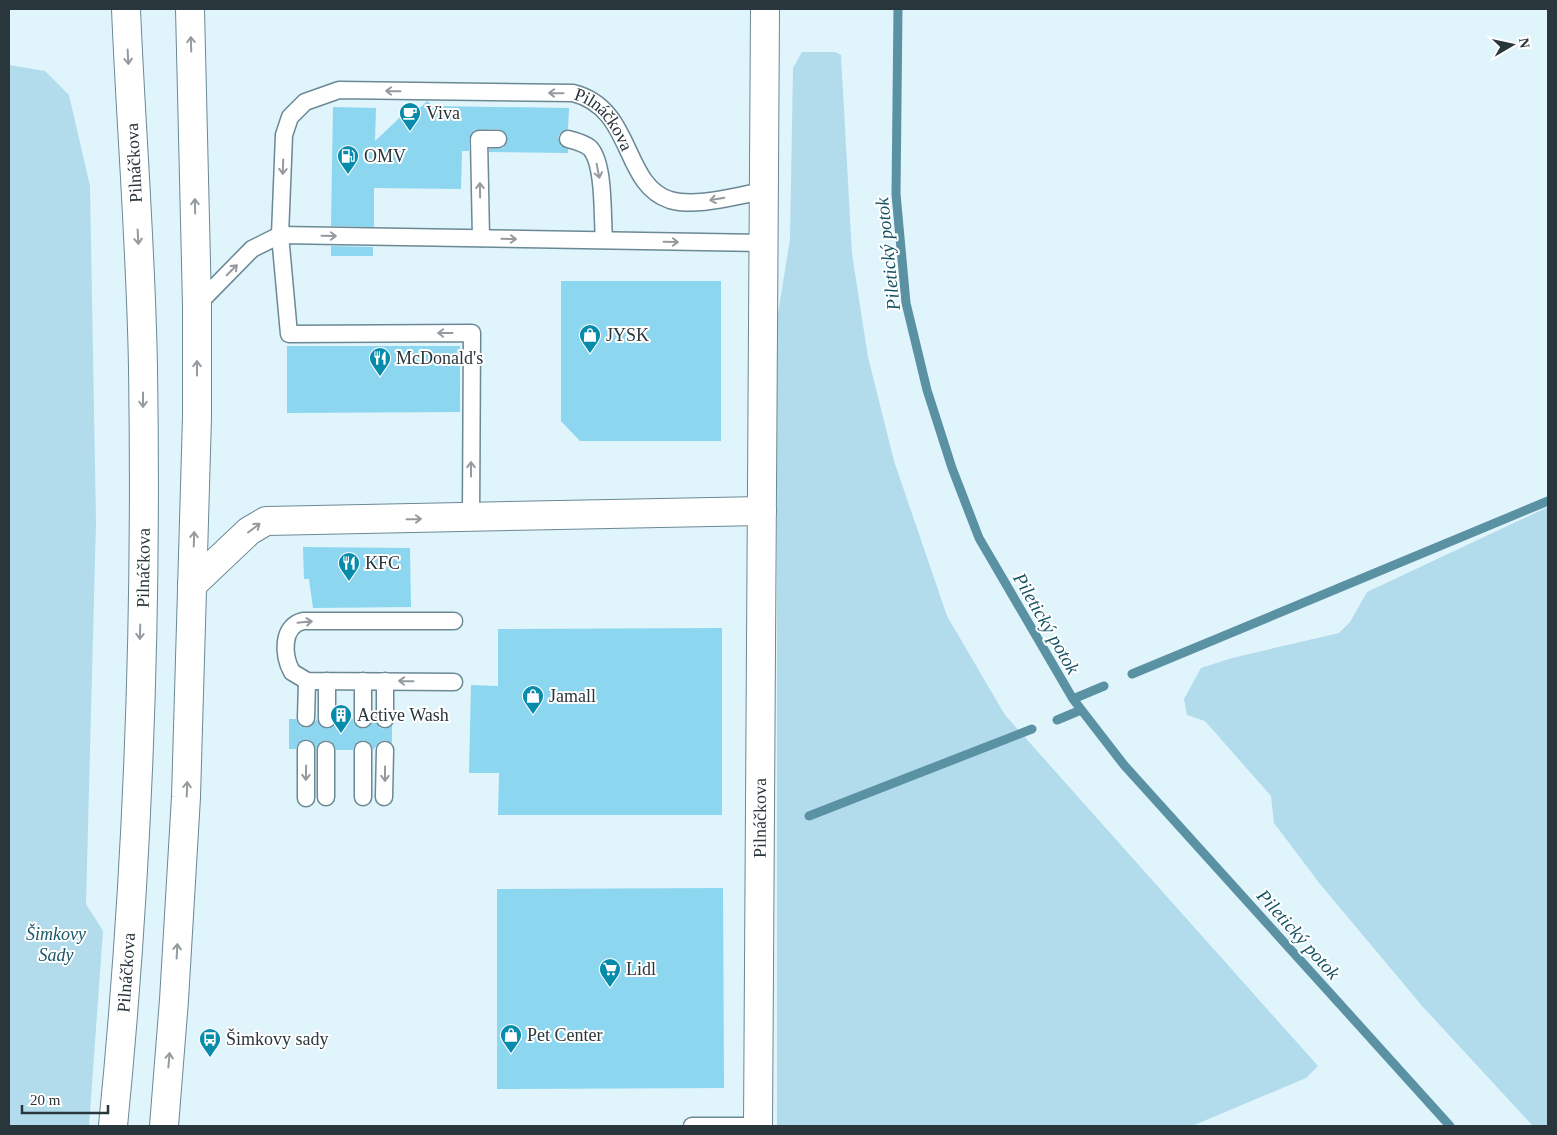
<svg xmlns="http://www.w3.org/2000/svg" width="1557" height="1135" font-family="Georgia,serif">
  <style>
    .green { fill: #b2dcec }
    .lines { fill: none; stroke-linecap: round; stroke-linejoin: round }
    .stream { stroke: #5a91a3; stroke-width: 9 }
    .building { fill: #8cd6ef }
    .lane-casing { stroke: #6a8994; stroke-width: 19 }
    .street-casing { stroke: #6a8994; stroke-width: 30 }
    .primary-casing { stroke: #6a8994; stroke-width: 30 }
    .lane { stroke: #fff; stroke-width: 16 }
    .street { stroke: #fff; stroke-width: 28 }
    .primary { stroke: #fff; stroke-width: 28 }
    .oneway { stroke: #949a9d }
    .labels { text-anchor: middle; stroke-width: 4; stroke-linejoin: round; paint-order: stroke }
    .poi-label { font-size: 18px; fill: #29363b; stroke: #fff; text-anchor: start }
    .street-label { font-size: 18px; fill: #29363b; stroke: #fff }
    .park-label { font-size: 18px; font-style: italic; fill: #1a5668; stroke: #fff }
    .water-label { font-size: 19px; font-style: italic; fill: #155264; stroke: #fff }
  </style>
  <rect width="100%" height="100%" fill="#e0f4fc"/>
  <!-- green -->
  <path class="green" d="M802,52H835L841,55L852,254L868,357L894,461L947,616L1005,715L1318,1066L1306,1078L1192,1126H777V320L790,239L793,68Z
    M9,65L45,71L69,95L90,186L96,522L86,904L103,931L89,1126H9Z
    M1548,507V1126H1533L1423,1007L1320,884L1274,823L1271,796L1205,721L1187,715L1184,699L1201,668L1232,658L1339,633L1350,622L1367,592Z"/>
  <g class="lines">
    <!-- stream -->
    <path class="stream" d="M898,9L896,194L906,303L927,390L952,468L979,538L1073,699L1124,765L1450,1126
      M1132,674L1548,501
      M1073,699L1104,686
      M1057,720L1081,710
      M809,816L1032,729"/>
  </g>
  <!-- building -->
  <path class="building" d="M427,101L433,106L569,108L568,129L561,132L558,137L561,146L568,149V153L489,152V149L503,148L506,144V134L498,129L474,130L469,139V151H462L461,189L374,188V227L331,226L333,107L376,108L375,141L411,107H421Z
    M331,246L373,247V256H331Z
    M561,281H721V441H580L561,421Z
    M287,346H460V412L287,413Z
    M303,547L410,548L411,607L313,608L309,579H304Z
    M722,628V815H498L499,773H469L471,685L498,686V629Z
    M289,719H296L300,726L306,728L311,726L317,719L319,724L327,729L332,727L337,719H353L355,724L363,729L368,727L375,719L380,728L385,729L392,725V743L386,740L381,741L373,750L368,742L363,740L355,745L353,750H336L331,742L326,740L321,742L316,750L311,741L306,739L298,744L296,749H289Z
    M723,888L724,1088L497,1089V889Z"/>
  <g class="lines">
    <!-- lane casing -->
    <g class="lane-casing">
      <g id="lane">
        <path d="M568,139C576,141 584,143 590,148C605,164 602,218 604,240"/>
        <path d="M481,238L479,139H498"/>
        <path d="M197,305L252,249L280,235L763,243"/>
        <path id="s1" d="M471,518L472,333L289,334L280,235L284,135L290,117L305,102L339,90L573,93C634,108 622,185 670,200C698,208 737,195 765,191"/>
        <path d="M454,621H303C281,626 283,656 292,672L307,681L454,682"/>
        <path d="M306,718L307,681"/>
        <path d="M327,719V681"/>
        <path d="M363,719V681"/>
        <path d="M385,719V681"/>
        <path d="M326,797V750"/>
        <path d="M363,797V750"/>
        <path d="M384,797L385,750"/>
        <path d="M306,798V749"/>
        <path d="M692,1126H758"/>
      </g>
    </g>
    <!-- street casing -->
    <g class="street-casing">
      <g id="street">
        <path d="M192,585L249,531L266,521L762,511"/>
        <path id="s2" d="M758,1126L765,9"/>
      </g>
    </g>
    <!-- primary casing -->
    <g class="primary-casing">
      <g id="primary">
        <path id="s3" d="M113,1126C138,875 147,620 143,368C141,248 131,129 126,9"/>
        <path d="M164,1126L174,1000L186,797L197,417V305L190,9"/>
      </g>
    </g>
    <!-- lane -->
    <use href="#lane" class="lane"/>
    <!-- street -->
    <use href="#street" class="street"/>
    <!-- primary -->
    <use href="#primary" class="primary"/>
  </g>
  <!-- one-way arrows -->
  <defs><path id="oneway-shaft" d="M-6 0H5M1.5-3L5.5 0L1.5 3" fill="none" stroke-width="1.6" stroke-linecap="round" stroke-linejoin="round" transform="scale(1.25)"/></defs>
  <g class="oneway">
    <use href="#oneway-shaft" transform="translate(191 44) rotate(-92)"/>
    <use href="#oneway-shaft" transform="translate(128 57) rotate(87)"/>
    <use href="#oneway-shaft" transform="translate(393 91) rotate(-179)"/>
    <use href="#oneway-shaft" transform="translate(556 93) rotate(-179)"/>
    <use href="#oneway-shaft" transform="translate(283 167) rotate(92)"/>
    <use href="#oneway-shaft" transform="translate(598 171) rotate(79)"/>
    <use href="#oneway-shaft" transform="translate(480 190) rotate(-91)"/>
    <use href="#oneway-shaft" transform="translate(717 199) rotate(170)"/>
    <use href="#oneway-shaft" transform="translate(195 206) rotate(-91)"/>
    <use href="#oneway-shaft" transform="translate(329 236) rotate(1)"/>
    <use href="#oneway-shaft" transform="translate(138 237) rotate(87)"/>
    <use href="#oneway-shaft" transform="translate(509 239) rotate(1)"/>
    <use href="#oneway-shaft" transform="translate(671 242) rotate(1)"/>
    <use href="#oneway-shaft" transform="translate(232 270) rotate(-45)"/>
    <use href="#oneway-shaft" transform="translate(445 333) rotate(180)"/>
    <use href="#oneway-shaft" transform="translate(197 368) rotate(-90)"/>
    <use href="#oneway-shaft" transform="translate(143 400) rotate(90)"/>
    <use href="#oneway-shaft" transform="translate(471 469) rotate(-90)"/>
    <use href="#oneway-shaft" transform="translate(414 519) rotate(-1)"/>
    <use href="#oneway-shaft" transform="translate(254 528) rotate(-37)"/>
    <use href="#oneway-shaft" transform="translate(194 539) rotate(-88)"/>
    <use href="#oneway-shaft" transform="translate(305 622) rotate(-6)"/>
    <use href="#oneway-shaft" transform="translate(140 632) rotate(92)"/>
    <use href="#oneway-shaft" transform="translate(406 681) rotate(-179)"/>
    <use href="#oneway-shaft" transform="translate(306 773) rotate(91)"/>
    <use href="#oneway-shaft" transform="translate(385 774) rotate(90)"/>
    <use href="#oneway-shaft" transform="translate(187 789) rotate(-88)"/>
    <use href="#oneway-shaft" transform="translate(177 951) rotate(-87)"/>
    <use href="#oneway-shaft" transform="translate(169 1060) rotate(-85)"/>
  </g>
  <!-- icons -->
  <defs>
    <g id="cafe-pin" transform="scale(1.125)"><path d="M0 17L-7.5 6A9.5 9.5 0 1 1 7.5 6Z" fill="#068bab" stroke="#fff"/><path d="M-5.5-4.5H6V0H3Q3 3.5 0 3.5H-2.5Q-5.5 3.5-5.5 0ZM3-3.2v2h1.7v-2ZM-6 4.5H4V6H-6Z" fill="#fff"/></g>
    <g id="fuel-pin" transform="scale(1.125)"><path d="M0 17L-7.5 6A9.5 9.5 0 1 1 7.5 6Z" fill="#068bab" stroke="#fff"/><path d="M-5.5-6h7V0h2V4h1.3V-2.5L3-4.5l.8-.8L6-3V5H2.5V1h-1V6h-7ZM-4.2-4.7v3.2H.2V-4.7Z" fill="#fff"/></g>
    <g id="shop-pin" transform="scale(1.125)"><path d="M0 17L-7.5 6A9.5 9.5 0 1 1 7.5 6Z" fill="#068bab" stroke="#fff"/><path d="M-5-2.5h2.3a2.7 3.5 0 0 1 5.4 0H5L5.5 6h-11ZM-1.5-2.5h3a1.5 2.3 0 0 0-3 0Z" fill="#fff"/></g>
    <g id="restaurant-pin" transform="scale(1.125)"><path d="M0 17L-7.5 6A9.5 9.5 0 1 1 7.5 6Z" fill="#068bab" stroke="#fff"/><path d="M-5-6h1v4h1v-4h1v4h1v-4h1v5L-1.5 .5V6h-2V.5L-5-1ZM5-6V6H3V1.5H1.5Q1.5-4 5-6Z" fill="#fff"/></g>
    <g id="building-pin" transform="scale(1.125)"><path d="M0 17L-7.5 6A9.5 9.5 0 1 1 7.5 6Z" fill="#068bab" stroke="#fff"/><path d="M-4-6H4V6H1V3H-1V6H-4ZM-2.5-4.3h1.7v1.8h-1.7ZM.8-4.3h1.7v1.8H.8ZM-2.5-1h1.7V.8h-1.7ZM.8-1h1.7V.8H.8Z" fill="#fff"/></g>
    <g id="supermarket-pin" transform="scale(1.125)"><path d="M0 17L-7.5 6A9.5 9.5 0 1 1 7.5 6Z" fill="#068bab" stroke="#fff"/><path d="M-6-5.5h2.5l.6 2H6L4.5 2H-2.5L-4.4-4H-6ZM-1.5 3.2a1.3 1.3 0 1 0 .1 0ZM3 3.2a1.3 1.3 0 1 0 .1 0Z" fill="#fff"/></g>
    <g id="bus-pin" transform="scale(1.125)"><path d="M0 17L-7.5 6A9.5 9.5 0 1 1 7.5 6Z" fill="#068bab" stroke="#fff"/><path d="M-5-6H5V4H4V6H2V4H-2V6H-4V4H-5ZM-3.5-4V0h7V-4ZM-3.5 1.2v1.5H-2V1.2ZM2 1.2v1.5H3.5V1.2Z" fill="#fff"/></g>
  </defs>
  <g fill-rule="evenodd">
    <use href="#cafe-pin" x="410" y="113"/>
    <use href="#fuel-pin" x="348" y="156"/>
    <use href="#shop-pin" x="590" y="335"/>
    <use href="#restaurant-pin" x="380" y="358"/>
    <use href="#restaurant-pin" x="349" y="563"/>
    <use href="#shop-pin" x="533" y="696"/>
    <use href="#building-pin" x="341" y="715"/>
    <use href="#supermarket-pin" x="610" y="969"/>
    <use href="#shop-pin" x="511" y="1035"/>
    <use href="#bus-pin" x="210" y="1039"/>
  </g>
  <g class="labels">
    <!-- poi labels -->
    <g class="poi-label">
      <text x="426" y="119">Viva</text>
      <text x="364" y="162">OMV</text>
      <text x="606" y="341">JYSK</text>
      <text x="396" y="364">McDonald's</text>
      <text x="365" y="569">KFC</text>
      <text x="549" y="702">Jamall</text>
      <text x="357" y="721">Active Wash</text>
      <text x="626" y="975">Lidl</text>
      <text x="527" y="1041">Pet Center</text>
      <text x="226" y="1045">Šimkovy sady</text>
    </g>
    <!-- street labels -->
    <g class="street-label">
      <text dy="6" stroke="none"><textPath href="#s1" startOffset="920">Pilnáčkova</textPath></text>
      <text transform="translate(134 163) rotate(-93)" y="6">Pilnáčkova</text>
      <text dy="6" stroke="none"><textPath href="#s3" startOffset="559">Pilnáčkova</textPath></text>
      <text dy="6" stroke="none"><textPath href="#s2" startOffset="308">Pilnáčkova</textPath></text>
      <text dy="6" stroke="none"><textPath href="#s3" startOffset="154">Pilnáčkova</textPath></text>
    </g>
    <!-- park labels -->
    <g class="park-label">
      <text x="56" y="940">Šimkovy<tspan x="56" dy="21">Sady</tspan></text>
    </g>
    <!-- water labels -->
    <g class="water-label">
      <text transform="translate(887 254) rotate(-96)" y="7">Piletický potok</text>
      <text transform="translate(1047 623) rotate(60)" y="7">Piletický potok</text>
      <text transform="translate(1299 934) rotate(48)" y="7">Piletický potok</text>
    </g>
  </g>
  <!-- border -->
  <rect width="1557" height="1135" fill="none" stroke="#29363b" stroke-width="20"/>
  <!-- north arrow -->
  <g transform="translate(1512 45) rotate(81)" stroke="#ffffff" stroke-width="4" paint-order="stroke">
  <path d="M0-4L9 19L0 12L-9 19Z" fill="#29363b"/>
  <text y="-8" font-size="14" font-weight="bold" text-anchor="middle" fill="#29363b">N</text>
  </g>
  <!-- scale -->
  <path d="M22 1105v8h86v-8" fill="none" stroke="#29363b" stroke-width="2.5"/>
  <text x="30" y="1105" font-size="15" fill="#29363b" stroke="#ffffff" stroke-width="4" paint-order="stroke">20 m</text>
</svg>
